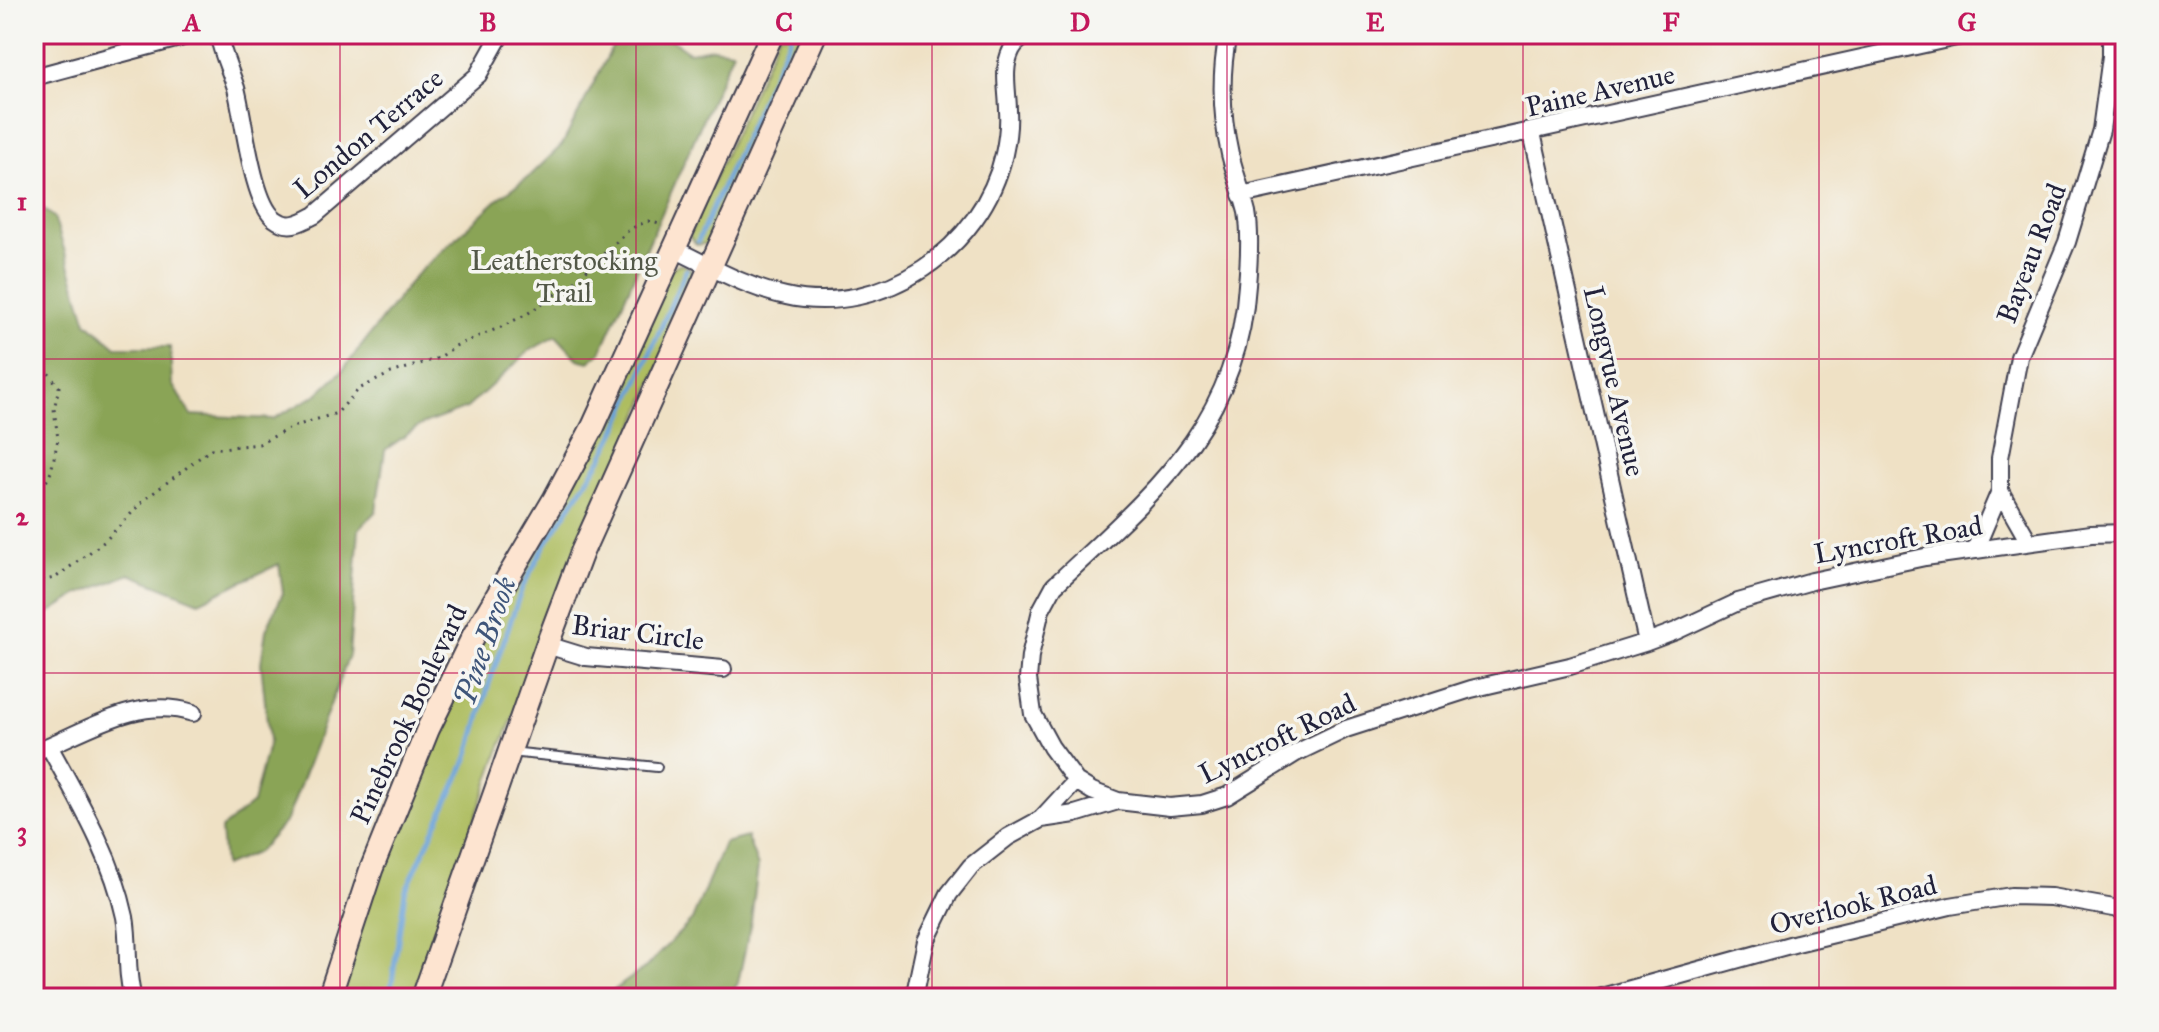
<svg xmlns="http://www.w3.org/2000/svg" width="2159" height="1032" font-family="'IM FELL Great Primer',serif">
  <style>
    .green { fill: #aebd60; stroke: #68704e; stroke-width: 2 }
    .forest { fill: #8aa456; stroke: #566348; stroke-width: 2 }
    .lines { fill: none; stroke-linecap: round; stroke-linejoin: round }
    .stream { stroke: #69a1d8; stroke-width: 5 }
    .lane-casing { stroke: #413f50; stroke-width: 12 }
    .street-casing { stroke: #413f50; stroke-width: 20 }
    .secondary-casing { stroke: #413f50; stroke-width: 26 }
    .path { stroke: #413f50; stroke-width: 3; stroke-dasharray: 2 6; stroke-linecap: butt }
    .lane { stroke: #fff; stroke-width: 8 }
    .street { stroke: #fff; stroke-width: 16 }
    .secondary { stroke: #fde4d0; stroke-width: 22 }
    .grid { fill: none; stroke: #c2185b; stroke-width: 2; stroke-opacity: 0.55 }
    .labels { text-anchor: middle; stroke-width: 7; stroke-linejoin: round; paint-order: stroke }
    .street-label { font-size: 28px; fill: #22223b; stroke: #f6f6f2 }
    .park-label { font-size: 28px; fill: #535848; stroke: #f6f6f2 }
    .water-label { font-size: 30px; font-style: italic; fill: #3e557a; stroke: #f6f6f2 }
    .neatline { fill: none; stroke: #c2185b; stroke-width: 3 }
    .grid-label { font-size: 26px; text-anchor: middle; font-weight: bold; fill: #c2185b }
  </style>
  <rect width="100%" height="100%" fill="#f6f6f2"/>
  <filter id="ink" filterUnits="userSpaceOnUse"><feTurbulence type="fractalNoise" baseFrequency=".0125" numOctaves="2"/><feDisplacementMap in="SourceGraphic" scale="16" xChannelSelector="R" yChannelSelector="G"/><feConvolveMatrix kernelMatrix="1 2 1 2 8 2 1 2 1" color-interpolation-filters="sRGB"/></filter>
  <filter id="wash" filterUnits="userSpaceOnUse"><feTurbulence type="fractalNoise" baseFrequency=".006" numOctaves="4" result="noise"/><feDisplacementMap in="SourceGraphic" scale="32" xChannelSelector="R" yChannelSelector="G"/><feGaussianBlur stdDeviation="1.8" result="paint"/><feColorMatrix in="noise" values="0 0 0 0 0 0 0 0 0 0 0 0 0 0 0 0 0 1.4 0 .05"/><feComposite in="paint" operator="in"/></filter>
  <g filter="url(#wash)">
    <rect width="100%" height="100%" fill="#efe1c5"/>
    <!-- green -->
    <path class="green" d="M779,34H805L710,243L697,245L689,236Z
      M679,264C690,266 693,270 695,280L499,751L412,998H334L425,753L672,268Z"/>
    <!-- forest -->
    <path class="forest" d="M619,34H663L689,52L712,48L733,51L601,352L589,362L578,359L556,336L529,351L467,408L421,425L385,450L376,511L359,529L349,655L287,820L258,852L224,866L221,829L253,803L269,741L261,663L266,630L283,593L279,564L199,602L130,574L78,595L34,622V202L54,217L87,322L116,347H170L172,384L191,415L273,419L316,395L343,370L415,276L499,198L530,176L562,145Z
      M747,837L758,866L751,921L738,983L728,998H603L646,967L692,920L724,843Z"/>
    <g class="lines">
      <!-- stream -->
      <path class="stream" d="M698,241L791,34
        M388,998L391,989L405,892L468,757L489,684L522,588L545,545L602,458L617,429L686,270"/>
    </g>
  </g>
  <g filter="url(#ink)">
    <g class="lines">
      <!-- lane casing -->
      <g class="lane-casing">
        <path id="lane" d="M510,752L657,767"/>
      </g>
      <!-- street casing -->
      <g class="street-casing">
        <path id="street" d="M218,34C222,53 230,70 236,88C244,117 252,203 275,219C289,230 302,222 315,215L478,75L501,34
          M1228,34C1220,74 1221,114 1230,154C1235,174 1242,193 1247,212C1251,235 1249,262 1247,285C1238,427 1149,496 1054,586L1041,610L1030,656L1028,679L1033,714L1051,747L1076,781L1092,791L1118,801L1170,807L1202,804L1227,796L1296,753L1346,729L1471,689L1570,666L1647,642L1676,631L1738,602L1812,581L1925,557L2091,534L2125,533
          M34,77L194,34
          M1532,133L1647,642
          M1241,195L1970,34
          M674,249C710,266 747,288 786,296C882,318 983,248 1004,154C1007,140 1009,125 1008,111C1008,92 1002,69 1011,51C1014,43 1021,39 1028,34
          M2000,491L2029,542
          M1975,550L2000,491V458L2019,357L2067,242L2101,130L2111,56V34
          M547,645L586,657L723,669
          M49,746C79,801 112,856 125,917C130,944 125,971 133,998
          M34,752C86,732 136,695 193,713
          M1041,819L1075,814L1118,801
          M914,998L926,941L949,894L971,866L1008,837L1041,819L1076,781
          M1598,998L1797,943L1950,906L2011,896L2051,897L2125,910"/>
      </g>
      <!-- secondary casing -->
      <g class="secondary-casing">
        <path id="secondary" d="M329,998L371,870L428,729L474,635L555,498L593,427L772,34
          M423,998L547,645L582,552L815,34"/>
      </g>
      <!-- path -->
      <path class="path" d="M34,312L43,366L59,387L54,409L58,439L51,472L40,494L34,498
        M34,582L55,578L105,541L144,500L211,449L259,444L292,427L337,413L359,389L391,373L439,358L455,346L499,328L527,314L574,282L630,229L648,221L663,225"/>
      <!-- lane -->
      <use href="#lane" class="lane"/>
      <!-- street -->
      <use href="#street" class="street"/>
      <!-- secondary -->
      <use href="#secondary" class="secondary"/>
    </g>
  </g>
  <!-- grid -->
  <path class="grid" d="M340,34V998M636,34V998M932,34V998M1227,34V998M1523,34V998M1819,34V998M34,359H2125M34,673H2125"/>
  <g class="labels">
    <!-- street labels -->
    <g class="street-label">
      <text transform="translate(1600 90) rotate(-13)" y="10">Paine Avenue</text>
      <text transform="translate(368 133) rotate(-40)" y="10">London Terrace</text>
      <text transform="translate(2031 253) rotate(-69)" y="10">Bayeau Road</text>
      <text transform="translate(1615 381) rotate(77)" y="10">Longvue Avenue</text>
      <text transform="translate(1898 539) rotate(-10)" y="10">Lyncroft Road</text>
      <text transform="translate(638 632) rotate(7)" y="10">Briar Circle</text>
      <text transform="translate(408 714) rotate(-65)" y="10">Pinebrook Boulevard</text>
      <text transform="translate(1277 738) rotate(-26)" y="10">Lyncroft Road</text>
      <text transform="translate(1853 904) rotate(-14)" y="10">Overlook Road</text>
    </g>
    <!-- park labels -->
    <g class="park-label">
      <text x="564" y="270">Leatherstocking<tspan x="564" dy="32">Trail</tspan></text>
    </g>
    <!-- water labels -->
    <g class="water-label">
      <text transform="translate(485 641) rotate(-71)" y="10">Pine Brook</text>
    </g>
  </g>
  <!-- margin -->
  <rect width="2159" height="1032" fill="none" stroke="#f6f6f2" stroke-width="88"/>
  <rect x="44" y="44" width="2071" height="944" class="neatline"/>
  <g class="grid-label">
    <text x="192" y="31">A</text>
    <text x="488" y="31">B</text>
    <text x="784" y="31">C</text>
    <text x="1080" y="31">D</text>
    <text x="1375" y="31">E</text>
    <text x="1671" y="31">F</text>
    <text x="1967" y="31">G</text>
    <text x="22" y="210">1</text>
    <text x="22" y="525">2</text>
    <text x="22" y="840">3</text>
  </g>
</svg>
